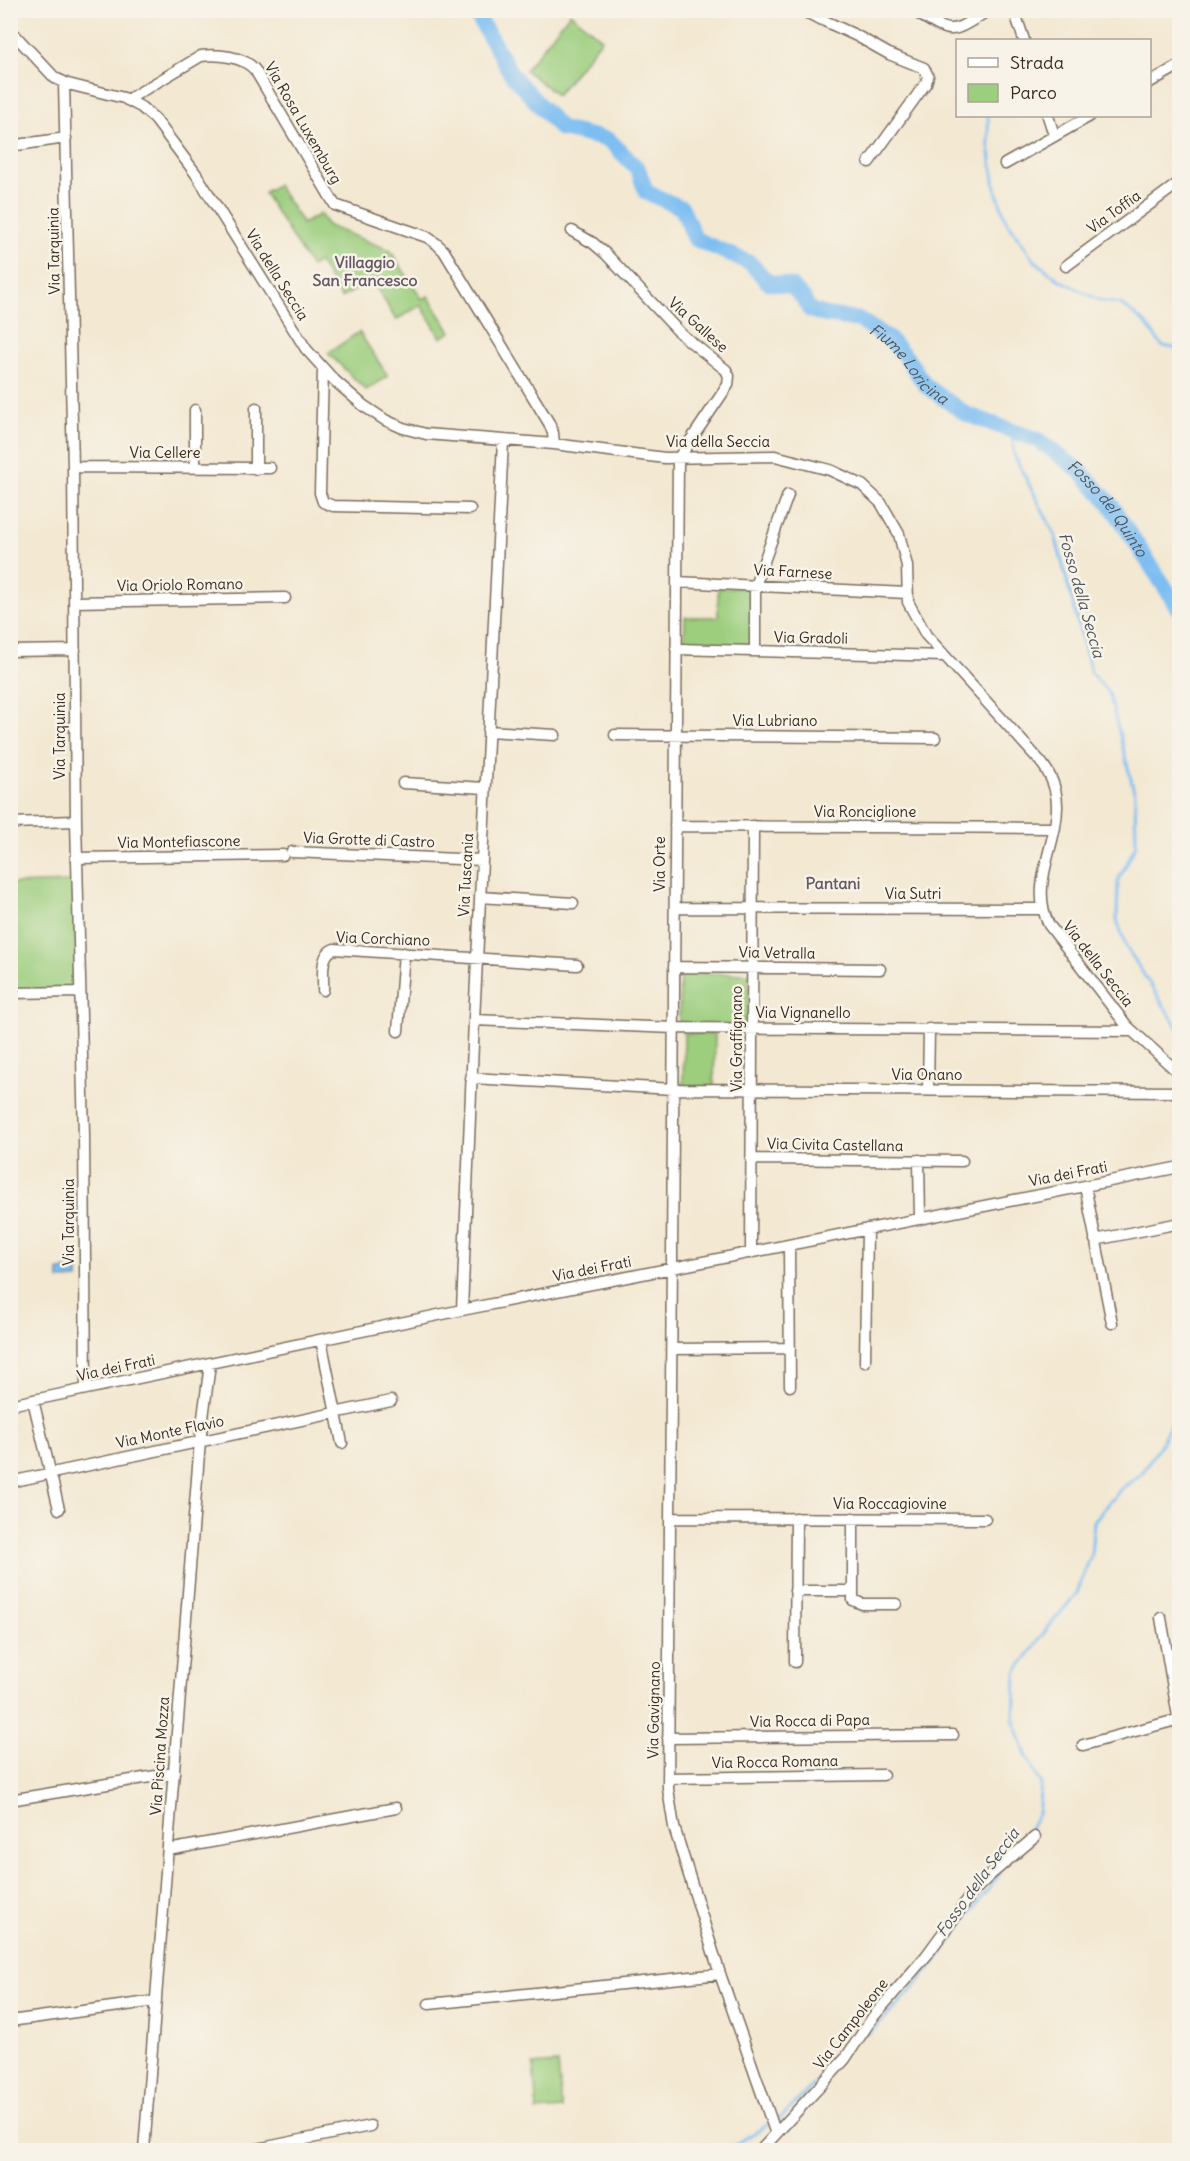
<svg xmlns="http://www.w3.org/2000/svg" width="1190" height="2161" font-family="Delius,sans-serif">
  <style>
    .green { fill: #9cce7e; stroke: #6c7c4e; stroke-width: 1.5 }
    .water { fill: #7dbef2; stroke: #5c7488; stroke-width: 1.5 }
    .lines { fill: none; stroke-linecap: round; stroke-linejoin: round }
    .stream { stroke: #7dbef2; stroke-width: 3 }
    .river { stroke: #7dbef2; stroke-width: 16 }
    .minor-casing { stroke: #7b6c5d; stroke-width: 13 }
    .minor { stroke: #fff; stroke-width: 10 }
    .labels { text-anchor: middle; stroke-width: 5; stroke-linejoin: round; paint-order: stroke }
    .street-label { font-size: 15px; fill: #3b2a1e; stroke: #f7f3e8 }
    .neighbourhood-label { font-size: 16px; font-weight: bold; fill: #695b66; stroke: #f7f3e8 }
    .water-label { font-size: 16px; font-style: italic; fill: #4f565e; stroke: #f7f3e8 }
  </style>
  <rect width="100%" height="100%" fill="#f7f3e8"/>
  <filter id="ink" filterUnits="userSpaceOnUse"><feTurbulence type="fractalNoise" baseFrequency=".0167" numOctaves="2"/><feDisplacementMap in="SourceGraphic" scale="12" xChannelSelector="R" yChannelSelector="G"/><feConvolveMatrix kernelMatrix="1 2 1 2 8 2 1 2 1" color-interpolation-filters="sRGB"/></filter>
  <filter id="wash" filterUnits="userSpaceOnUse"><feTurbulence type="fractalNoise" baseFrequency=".008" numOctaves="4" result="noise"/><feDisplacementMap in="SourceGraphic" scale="24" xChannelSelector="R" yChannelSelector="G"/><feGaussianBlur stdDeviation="1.35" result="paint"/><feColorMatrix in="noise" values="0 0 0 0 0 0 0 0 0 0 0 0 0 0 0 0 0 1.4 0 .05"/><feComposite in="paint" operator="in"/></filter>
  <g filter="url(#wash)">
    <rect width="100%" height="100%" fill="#f3e8d2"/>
    <!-- green -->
    <path class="green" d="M570,13L602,39L557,95L525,70Z
      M277,185L303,224L320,214L328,226L390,250L422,299L428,296L451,332L441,338L421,305L396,320L372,280L341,298L319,262L311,267L264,193Z
      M359,332L388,376L366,390L328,353Z
      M718,588H754L753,647H684L685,617H718Z
      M75,882L77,988L11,990L10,884Z
      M680,973L749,974L748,1026L679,1025Z
      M684,1033L715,1034L714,1087H683Z
      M558,2063L562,2109L537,2111L533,2065Z"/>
    <!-- water -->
    <path class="water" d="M78,1269V1279L59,1280V1270Z"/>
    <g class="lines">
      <!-- stream -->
      <path class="stream" d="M988,116L989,146L995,187L1006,220L1034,260L1058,279L1101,301L1121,304L1146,324L1162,346L1176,348L1180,356
        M1012,432L1014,455L1055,535L1091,673L1109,693L1135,795L1136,845L1118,881L1117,920L1126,947L1180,1031
        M1023,1841L1038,1814L1041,1784L1026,1755L1014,1721L1016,1672L1046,1630L1077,1593L1091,1555L1094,1521L1120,1490L1141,1474L1158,1449L1172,1421L1180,1412
        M867,2034C921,1989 959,1929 1000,1873
        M726,2150L784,2115L819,2079"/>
      <!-- river -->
      <path class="river" id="s1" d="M474,10L512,75L561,129L609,140L638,169L646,192L682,208L695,239L750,263L768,282L791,286L803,298L810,310L826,315L860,320L889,339L906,357L926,386L966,414L1038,440L1079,470L1109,502L1180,610"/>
    </g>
  </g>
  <g filter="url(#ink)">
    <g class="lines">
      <!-- minor casing -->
      <g class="minor-casing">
        <path id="minor" d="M801,10L857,36L889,54L924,68L928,76L926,83L869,162
          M912,10C954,35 947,36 989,10
          M1014,10L1024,40
          M10,30L55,78L68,84L124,98L141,107L155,119L196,174L306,349L334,380L364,406L385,420L403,428L426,434L554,444L665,458L775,456L830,470L862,485L881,503L899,534L907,566L908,602L926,635L1040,761C1086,816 1021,870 1049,925L1127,1026L1180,1074
          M1150,82L1180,65
          M64,83L73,467L76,821L84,1135L86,1389
          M127,100L201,56C217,54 244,56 255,70L335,205L427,237L437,244L444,251L549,423L553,433L554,444
          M1048,116L1054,135
          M10,146L66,138
          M1005,164L1090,116
          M572,231L593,243L606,254L681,334L726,370L729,376L728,385L678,459L668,1789L674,1827L720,1974L776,2134
          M1066,266L1180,182
          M323,369L320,493L323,502L333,506L470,509
          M256,408V469
          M195,410V468
          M73,467L270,468
          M677,582L907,593
          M74,602L285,598
          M676,649L944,656
          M10,651L75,650
          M755,651V586L788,495
          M488,731L555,735
          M615,735L935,738
          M403,783L485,788
          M10,823L76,821
          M675,826L1055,828
          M292,852L482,860
          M76,858L283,855
          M480,897L573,903
          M675,908L1043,909
          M674,967L880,969
          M323,990C324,977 319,955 334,949L577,965
          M10,993L79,992
          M474,1020L674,1028L1132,1031
          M398,1031L404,953
          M471,1078L674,1089L1180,1092
          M928,1090L929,1029
          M751,1159L962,1161
          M919,1160L920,1219
          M1085,1186L1112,1323
          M1095,1240L1180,1223
          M789,1245L790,1386
          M751,1253L753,826
          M462,1310L474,1020L503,442
          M321,1340L342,1443
          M672,1349L790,1348
          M865,1362L867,1229
          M33,1400L59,1509
          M10,1405L462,1310L1180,1167
          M10,1482L391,1401
          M671,1518L985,1519
          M853,1518V1600L862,1604H896
          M795,1591H846
          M1161,1618L1180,1728
          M795,1662L796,1518
          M668,1738L953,1735
          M1083,1745L1180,1719
          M668,1778L883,1775
          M10,1800L174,1773
          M168,1850L396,1808
          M429,2004L720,1974
          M10,2021L156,2001
          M144,2150L200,1441L210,1364
          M252,2150L370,2126
          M761,2150L845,2059L873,2017L926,1956L973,1892L989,1876L1035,1837"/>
      </g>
      <!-- minor -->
      <use href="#minor" class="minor"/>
    </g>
  </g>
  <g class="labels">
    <!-- street labels -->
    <g class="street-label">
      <text transform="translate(303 123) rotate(60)" y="5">Via Rosa Luxemburg</text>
      <text transform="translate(1114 212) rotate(-36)" y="5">Via Toffia</text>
      <text transform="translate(54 251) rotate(-91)" y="5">Via Tarquinia</text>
      <text transform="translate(277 275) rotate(58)" y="5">Via della Seccia</text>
      <text transform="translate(698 325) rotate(42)" y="5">Via Gallese</text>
      <text x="718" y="447">Via della Seccia</text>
      <text x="165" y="458">Via Cellere</text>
      <text transform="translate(793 572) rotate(3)" y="5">Via Farnese</text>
      <text transform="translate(180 585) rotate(-1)" y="5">Via Oriolo Romano</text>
      <text transform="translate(811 638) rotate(1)" y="5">Via Gradoli</text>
      <text x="775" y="726">Via Lubriano</text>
      <text transform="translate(60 736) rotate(-90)" y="5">Via Tarquinia</text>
      <text x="865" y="817">Via Ronciglione</text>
      <text transform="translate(369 840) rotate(2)" y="5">Via Grotte di Castro</text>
      <text transform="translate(179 842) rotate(-1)" y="5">Via Montefiascone</text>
      <text transform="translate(660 864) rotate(-90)" y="5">Via Orte</text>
      <text transform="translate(466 875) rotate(-87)" y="5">Via Tuscania</text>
      <text x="913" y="899">Via Sutri</text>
      <text transform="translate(383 939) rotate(2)" y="5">Via Corchiano</text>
      <text transform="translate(777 953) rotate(1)" y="5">Via Vetralla</text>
      <text transform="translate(1098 964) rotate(52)" y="5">Via della Seccia</text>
      <text x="803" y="1018">Via Vignanello</text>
      <text transform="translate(737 1039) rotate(-90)" y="5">Via Graffignano</text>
      <text x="927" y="1080">Via Onano</text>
      <text transform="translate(835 1145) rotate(1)" y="5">Via Civita Castellana</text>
      <text transform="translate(1068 1174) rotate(-11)" y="5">Via dei Frati</text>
      <text transform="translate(69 1222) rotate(-90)" y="5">Via Tarquinia</text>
      <text transform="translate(592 1269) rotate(-11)" y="5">Via dei Frati</text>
      <text transform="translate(116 1368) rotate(-12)" y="5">Via dei Frati</text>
      <text transform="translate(170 1432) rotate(-12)" y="5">Via Monte Flavio</text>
      <text x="890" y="1509">Via Roccagiovine</text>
      <text transform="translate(654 1710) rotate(-89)" y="5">Via Gavignano</text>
      <text transform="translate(810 1721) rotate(-1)" y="5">Via Rocca di Papa</text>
      <text transform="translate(160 1756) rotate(-86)" y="5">Via Piscina Mozza</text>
      <text transform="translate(775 1762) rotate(-1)" y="5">Via Rocca Romana</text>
      <text transform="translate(851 2024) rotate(-52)" y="5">Via Campoleone</text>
    </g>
    <!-- neighbourhood labels -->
    <g class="neighbourhood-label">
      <text x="365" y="268">Villaggio<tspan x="365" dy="18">San Francesco</tspan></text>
      <text x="833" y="889">Pantani</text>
    </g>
    <!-- water labels -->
    <g class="water-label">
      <text dy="6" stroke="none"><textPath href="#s1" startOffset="594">Fiume Loricina</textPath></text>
      <text dy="6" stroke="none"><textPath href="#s1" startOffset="846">Fosso del Quinto</textPath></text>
      <text transform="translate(1082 595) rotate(74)" y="6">Fosso della Seccia</text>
      <text transform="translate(977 1882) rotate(-54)" y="6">Fosso della Seccia</text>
    </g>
  </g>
  <!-- margin -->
  <rect width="1190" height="2161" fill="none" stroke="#f7f3e8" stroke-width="36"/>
  <!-- legend -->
  <rect x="956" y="39" width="195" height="78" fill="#f7f3e8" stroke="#aca397" stroke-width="1.5"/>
  <rect x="968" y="58" width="30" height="9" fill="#ffffff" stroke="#aca397" stroke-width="1.5"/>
  <text x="1010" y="69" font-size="18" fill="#3b2a1e">Strada</text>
  <rect x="968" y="84" width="30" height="18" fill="#9cce7e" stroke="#aca397" stroke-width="1.5"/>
  <text x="1010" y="99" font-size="18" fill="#3b2a1e">Parco</text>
</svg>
